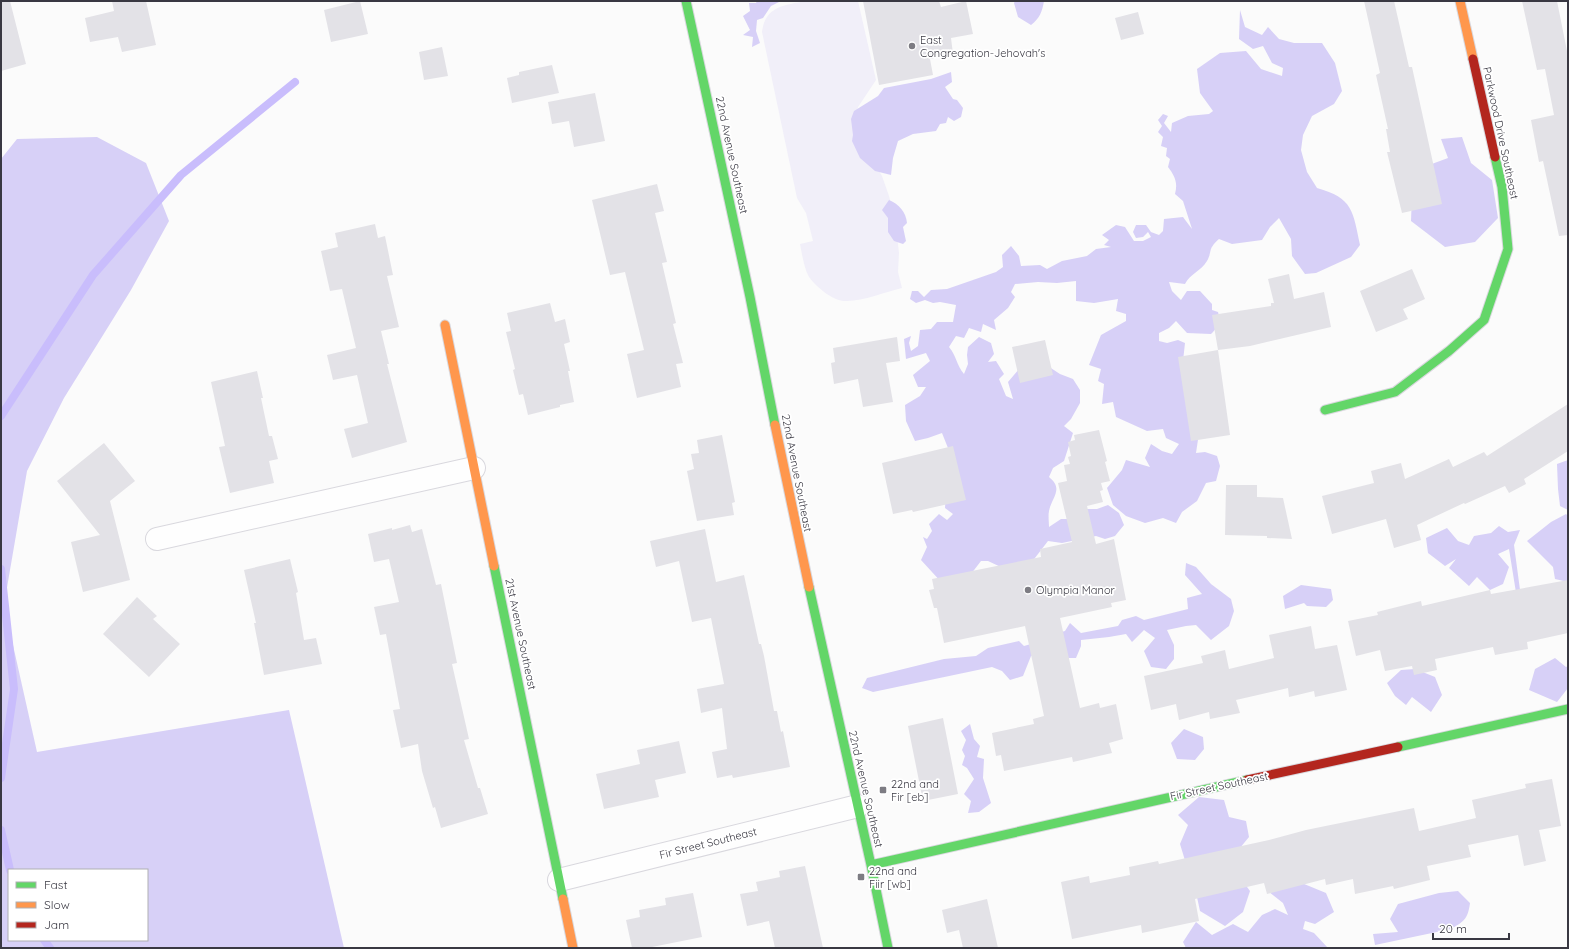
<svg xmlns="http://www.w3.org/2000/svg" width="1569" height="949" font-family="Quicksand,sans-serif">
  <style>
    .green { fill: #f1eff9 }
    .forest { fill: #d7d0f7; fill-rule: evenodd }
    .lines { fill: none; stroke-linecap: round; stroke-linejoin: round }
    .stream { stroke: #c9bdfc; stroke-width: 8 }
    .building { fill: #e3e2e7 }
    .street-casing { stroke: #d9d8de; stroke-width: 24 }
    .fast-casing { stroke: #d9d8de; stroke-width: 11 }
    .slow-casing { stroke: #d9d8de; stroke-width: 11 }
    .jam-casing { stroke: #d9d8de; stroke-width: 11 }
    .street { stroke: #fefefe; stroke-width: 22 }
    .fast { stroke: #63d668; stroke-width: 9 }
    .slow { stroke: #ff974d; stroke-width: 9 }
    .jam { stroke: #b3261e; stroke-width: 9 }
    .poi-dot { fill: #7d7c83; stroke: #fff; stroke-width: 1.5 }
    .labels { text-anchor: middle; stroke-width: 3.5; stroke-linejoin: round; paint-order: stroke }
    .poi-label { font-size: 11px; fill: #393842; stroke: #fff; text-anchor: start }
    .street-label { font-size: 11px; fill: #393842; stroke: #fff }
  </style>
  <rect width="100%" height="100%" fill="#fbfbfb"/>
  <!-- green -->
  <path class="green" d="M806,1H858L876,80L858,107L856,116L876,166L882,176L889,196L895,219L899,253L898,272L902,288C885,292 864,301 847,301C834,302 816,287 809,277C804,268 802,254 800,244L813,241L806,213L797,198L762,32C765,6 785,5 806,1Z"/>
  <!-- forest -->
  <path class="forest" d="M757,1H781L771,6L763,18L757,20L756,31L760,43L752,47L753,37L743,35L750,30L743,16L750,11L749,3H756Z
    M1015,1H1044C1042,12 1040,18 1031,25L1018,17L1014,3Z
    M1240,10L1245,27L1262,35L1268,27L1279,39L1294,43H1322L1335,63L1342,91L1334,104L1312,116L1303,135L1301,150L1307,172L1317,188C1353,198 1353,211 1360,245L1351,257L1316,273L1305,274L1292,256L1291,239L1279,218L1270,227L1262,240L1232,244L1219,239C1207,250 1213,250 1207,261C1201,271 1190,274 1185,284L1169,282L1172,291L1181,300L1187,291H1200L1212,304V310L1218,312C1221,322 1218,327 1211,334L1187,333L1176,321L1169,328L1159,333V341L1167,343L1178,340L1185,343L1183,361L1199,433L1196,453L1205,452L1217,456L1220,466L1216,481L1206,483L1197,501L1182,512L1176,523L1163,518L1145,523L1126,516L1113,505L1107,488L1122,470L1126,460L1150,467L1145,458L1151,444L1162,451L1172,454L1179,444L1166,438L1163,429L1147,431L1116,417L1113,402L1102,404L1104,384L1098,381L1101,369L1089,365L1101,335L1126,321V314L1116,311L1118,299L1094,303L1076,301V281L1057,283L1038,282L1015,284L1011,292L1015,297L1008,308L994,320L996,330L983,324L981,332L969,328L964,338L956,336L949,347C957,357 956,364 964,374L968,364L967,355L968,347L979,337L991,343L994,354L988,362L996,361L1004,374L999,379L1006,396L1013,399L1008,382L1019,369L1037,359L1060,374L1073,379L1080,390V403L1071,419L1064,426L1073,433L1064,461L1053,468L1049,477C1064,489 1052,497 1049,511C1048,516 1049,522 1049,527L1061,519H1073L1083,509H1097L1108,505L1119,513L1124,525L1115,536L1105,539L1096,536L1062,543L1048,541L1028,567L1003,568L988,561H981L971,574L943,584L921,560L927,547L923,537L927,539L932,531L929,524L939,514L947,520L953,514L945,508L948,448L942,433L928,438L915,441L906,421L905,405L920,396L926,387H918L913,375L930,361L926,353L906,359L904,339L911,336L909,343L911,351L918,346L920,330L931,329L937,322H953L956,305L940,302L933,303L925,300L916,303L910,299L912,291H918L924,297L931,290L947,289L996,272L1003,267L1002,255L1011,246L1019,256L1021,266L1040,265L1047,269L1062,261L1087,256L1096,249L1111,247L1104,245L1109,240L1102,235L1116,225L1125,227L1134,241H1143L1151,237L1148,232L1143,237L1136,238L1133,232L1136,225H1146L1151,232L1159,235L1163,231L1164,219L1183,217L1192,229L1183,201L1175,194C1178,183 1175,176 1168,167L1170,159L1166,156L1167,148L1161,146L1163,137L1158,132L1162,126L1158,120L1163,114L1168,116L1164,123L1171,132L1172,123L1188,116L1209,114L1213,111L1200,93L1197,69L1220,53L1246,51L1261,69L1282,76L1283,68L1272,63L1263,46L1253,49L1239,39Z
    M951,72L952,82L945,87L953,99L957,100L963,108L961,117L954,121L948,117L946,123L940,124L936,131L913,134L898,141L893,158L891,175L875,171L860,158L852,141L853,135L851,119L854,111L878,96L884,88L931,79Z
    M97,137L146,163L169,221L131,290L64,398L27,471L4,605L37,752L289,710L344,948H1V159L17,139ZM9,870H147V940H9Z
    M1462,137L1471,163L1492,180L1498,218L1475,242L1445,247L1411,221L1412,194L1421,168L1448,158L1441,139Z
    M889,200C899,204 906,212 907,223L903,227L906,241L903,244L894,241L888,232V218L882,210Z
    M1568,460V510L1560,506L1558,489L1557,464Z
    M1566,514L1568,516V582L1555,579L1553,567L1527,541L1551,522Z
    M1499,526L1508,532L1520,530L1514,545L1520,590L1518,605L1509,549L1498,554L1509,567L1503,584L1490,590L1477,577L1469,586L1449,568L1456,559L1445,566L1428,553L1426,538L1447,528L1458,541L1469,545L1474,536L1491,533Z
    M1186,563L1196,567L1211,584L1231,599L1234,611L1229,626L1211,640L1196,625L1186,626L1167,630L1174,645V659L1166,669L1151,667L1144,651L1155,638L1144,630L1132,642L1126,634L1109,637L1081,640V646L1076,658H1064L1057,650L1031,656L1023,676L1010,680L1002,671L992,667L873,692L862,688L867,678L944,659L976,656L988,648L1019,641L1024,646L1041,641L1046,636L1065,631L1070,623L1081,633L1118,626L1122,620L1136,616L1144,620L1188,609L1187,598L1202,594L1185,575Z
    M1301,585L1331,589L1333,600L1326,607L1307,606L1304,603L1285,609L1283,596Z
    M1555,658L1566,667L1568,666V688L1557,702L1529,690L1535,669Z
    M1415,669L1435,677L1442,695L1431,712L1412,697L1406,705L1395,696L1387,683L1401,670Z
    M970,724L974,739L980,746L977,757L984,759L983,778L991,803L979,812L968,813L971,801L964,794L974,779L967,768L962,765L965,756L962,750L966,740L961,731Z
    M1184,729L1203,737L1204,749L1195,760L1177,759L1171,743Z
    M1199,797L1224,800L1229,817L1246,821L1249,837L1235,854L1187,867L1180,844L1188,825L1178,815Z
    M1236,872L1250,891L1243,912L1225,926L1200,911L1195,888Z
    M1292,879L1326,893L1334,912L1315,924L1305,921L1303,929L1314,933L1328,948H1186L1183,942L1196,922L1212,935L1233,924L1248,932L1262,915L1275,909L1288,915L1283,903L1269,892Z
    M1458,891L1470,903C1468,918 1465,921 1451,929L1375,945L1373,934L1398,932L1390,919L1398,904L1439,893Z"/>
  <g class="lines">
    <!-- stream -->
    <path class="stream" d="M1,416L93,275L181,175L295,82
      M1,569L14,689L1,778
      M1,830L10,870
      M44,940L50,948"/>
  </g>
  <!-- building -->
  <path class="building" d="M1,1H10L26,64L1,71Z
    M112,1H146L156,45L122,52L118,37L90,42L85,18L114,11Z
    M360,1L368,34L331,42L324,10Z
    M863,1H939L941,7L966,1L973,34L951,38L953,54L930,59L933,75L879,85Z
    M1364,1H1394L1409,67H1412L1442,204L1402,213L1387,152H1390L1386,129H1388L1376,75L1380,73Z
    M1522,1H1557L1568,56V235L1559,236L1543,161L1539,162L1531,120L1554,115L1545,69L1537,70Z
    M1138,12L1144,34L1121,40L1115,18Z
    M442,47L448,76L424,80L419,52Z
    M552,65L559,93L512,103L507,78L519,75V72Z
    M595,93L605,141L574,147L569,121L552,124L548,102Z
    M657,184L664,211L655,213L667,262L662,263L676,323L673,324L683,363L676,364L681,387L637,398L627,354L644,350L625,272L610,275L592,200Z
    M375,224L378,238L385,236L393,275L387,276L399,327L381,331L389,364H387L407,442L352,458L344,429L368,423L357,375L333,380L327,355L356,348L342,289L330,291L321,251L338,247L335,233Z
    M1412,269L1425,299L1403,309L1408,319L1376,332L1360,291Z
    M1289,274L1294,299L1324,292L1331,327L1250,346L1218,350L1230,435L1191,441L1178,357L1218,350L1212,315L1271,306V303H1274L1268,279Z
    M550,303L555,322L565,319L570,342L564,344L570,371H568L574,402L560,405V407L528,415L523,394L519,395L513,370L515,369L506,332L511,331L507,313Z
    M897,337L900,361L886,363L893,402L863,407L858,379L834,384L831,363L835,362L833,348Z
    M1045,340L1053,375L1020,383L1012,347Z
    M257,371L263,398H261L269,436H272L278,459L269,461L274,483L230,493L219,447L225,446L211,382Z
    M1568,404V451L1524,479L1526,484L1509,493L1505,486L1465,504L1464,503L1417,525L1421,540L1394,548L1386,519L1332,534L1322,496L1374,483L1371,471L1401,463L1405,479L1449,459L1453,467L1484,452L1487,456Z
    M1099,430L1107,461L1105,462L1110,481L1101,483L1103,490L1100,491L1103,502L1087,506L1096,544L1114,539L1126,600L1111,603L1112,607L1060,618L1080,708L1099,703L1100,708L1116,704L1123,739L1109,743L1112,753L1073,762L1072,757L1004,771L1001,755L996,756L992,733L1034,724L1033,719L1044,716L1025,626L944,643L937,608H934L929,590L934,589L932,579L1041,557L1040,549L1072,542L1058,483L1067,481L1064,465L1070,464L1068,457L1071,456L1068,442L1075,440L1074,435Z
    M722,435L735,502L732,503L734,515L697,521L687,471L694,469L691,454L699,453L697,440Z
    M104,443L135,481L110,501L130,580L83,592L71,542L100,535L57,481Z
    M953,446L966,500L913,512L912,510L893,514L882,463Z
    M1226,485H1257V497L1283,498L1292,539L1267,538V536L1225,535Z
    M410,525L412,532L422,529L436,585L441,584L457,663L452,664L469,739L464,740L478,788H480L488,814L441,828L435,807L433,808L422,771L418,744L401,748L393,710L400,709L386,634L380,635L374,607L399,602L389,559L374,562L368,534L392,528V530Z
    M705,529L716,582L744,575L759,644H761L764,656L774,711H777L781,732L783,731L790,767L733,778L732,775L717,778L712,752L727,749L722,708L701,713L697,689L724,684L711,618L692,622L679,561L656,567L650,541Z
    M290,559L298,592L296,593L304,640L316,638L322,664L264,675L254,623H256L244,570Z
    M1568,580V633L1527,642L1528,649L1495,655L1493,647L1435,659L1437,670L1414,675L1412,666L1385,671L1380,650L1356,656L1348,621L1378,615L1377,612L1421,601L1422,606L1490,590L1491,594Z
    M137,597L157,616L153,619L180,644L149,677L103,634Z
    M1311,626L1315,649L1337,645L1347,690L1315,697L1314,691L1289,697L1288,688L1236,700L1240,713L1210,719L1209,712L1179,720L1176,704L1151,710L1144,676L1203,663L1201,656L1225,650L1229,669L1274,658L1269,635Z
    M943,718L958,794L923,801L908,726Z
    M679,741L686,773L655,780L659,797L604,809L596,774L640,764L637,750Z
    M1552,779L1561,826L1539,830L1546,861L1524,866L1518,835L1468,845L1471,857L1427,866L1430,880L1394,889L1393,886L1355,894L1353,879L1326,885L1325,879L1267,894L1264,883L1195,899L1199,921L1142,933L1141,925L1072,939L1061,882L1089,876L1090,883L1130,875L1129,867L1158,861L1159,864L1269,840L1306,830L1414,808L1419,831L1476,818L1472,800L1526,788L1525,784Z
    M805,866L823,948H775L769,921L747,926L740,894L758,891L756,882L780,877L779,871Z
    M693,893L702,937L647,948H632L626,920L640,917L639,910L666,905L665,898Z
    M987,899L998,948H963L959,930L947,933L942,910Z"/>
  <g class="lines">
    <!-- street casing -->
    <g class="street-casing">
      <path id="street" d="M157,539L474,468
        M559,880L858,806"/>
    </g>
    <!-- fast casing -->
    <g class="fast-casing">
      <path id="fast" d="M686,1L750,297L775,425
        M1325,410L1395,392L1449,351L1484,320L1508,249L1502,187L1495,157
        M494,566L563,899
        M809,587L871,865L888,948
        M1398,747L1568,709
        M871,865L1247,780"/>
    </g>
    <!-- slow casing -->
    <g class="slow-casing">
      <path id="slow" d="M1460,1L1473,59
        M445,325L494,566
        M775,425L809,587
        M563,899L573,948"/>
    </g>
    <!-- jam casing -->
    <g class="jam-casing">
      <path id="jam" d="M1473,59L1495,157
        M1247,780L1398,747"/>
    </g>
    <!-- street -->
    <use href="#street" class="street"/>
    <!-- fast -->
    <use href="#fast" class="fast"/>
    <!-- slow -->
    <use href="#slow" class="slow"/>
    <!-- jam -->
    <use href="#jam" class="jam"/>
  </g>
  <!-- markers -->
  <g class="poi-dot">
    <circle cx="912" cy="46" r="4"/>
    <circle cx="1028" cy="590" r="4"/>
    <rect x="879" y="786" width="8" height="8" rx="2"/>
    <rect x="857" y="873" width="8" height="8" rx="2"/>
  </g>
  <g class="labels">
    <!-- poi labels -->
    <g class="poi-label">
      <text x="920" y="44">East<tspan x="920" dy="13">Congregation-Jehovah's</tspan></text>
      <text x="1036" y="594">Olympia Manor</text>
      <text x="891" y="788">22nd and<tspan x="891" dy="13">Fir [eb]</tspan></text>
      <text x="869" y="875">22nd and<tspan x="869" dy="13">Fiir [wb]</tspan></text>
    </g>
    <!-- street labels -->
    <g class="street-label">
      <text transform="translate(1501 133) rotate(78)" y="4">Parkwood Drive Southeast</text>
      <text transform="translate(732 155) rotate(78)" y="4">22nd Avenue Southeast</text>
      <text transform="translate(797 473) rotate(79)" y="4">22nd Avenue Southeast</text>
      <text transform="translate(521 634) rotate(78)" y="4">21st Avenue Southeast</text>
      <text transform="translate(1219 786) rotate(-12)" y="4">Fir Street Southeast</text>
      <text transform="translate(866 789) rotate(77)" y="4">22nd Avenue Southeast</text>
      <text transform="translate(708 843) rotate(-14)" y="4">Fir Street Southeast</text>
    </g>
  </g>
  <!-- border -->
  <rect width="1569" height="949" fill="none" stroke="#393842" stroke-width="4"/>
  <!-- legend -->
  <rect x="8" y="869" width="140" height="72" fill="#ffffff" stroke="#b0afb3"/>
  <rect x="16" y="882" width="20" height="6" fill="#63d668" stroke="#b0afb3"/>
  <text x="44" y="889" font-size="12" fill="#393842">Fast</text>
  <rect x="16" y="902" width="20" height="6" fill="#ff974d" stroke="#b0afb3"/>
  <text x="44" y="909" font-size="12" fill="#393842">Slow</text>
  <rect x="16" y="922" width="20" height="6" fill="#b3261e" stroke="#b0afb3"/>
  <text x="44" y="929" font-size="12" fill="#393842">Jam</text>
  <!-- scale -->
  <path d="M1433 933v6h76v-6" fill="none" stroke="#393842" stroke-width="2"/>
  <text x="1439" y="933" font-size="12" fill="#393842" stroke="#ffffff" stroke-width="3" paint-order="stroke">20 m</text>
</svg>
